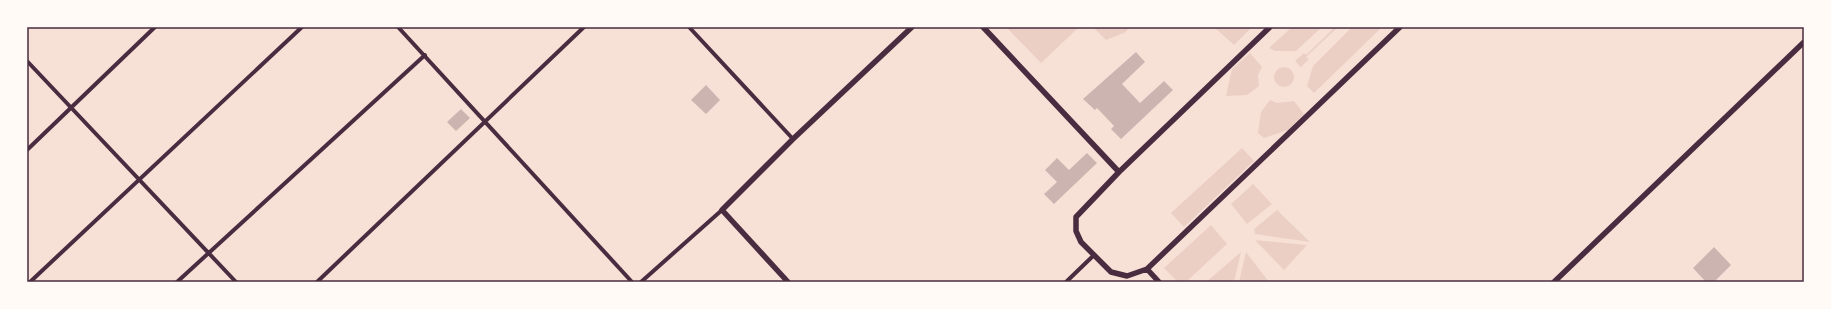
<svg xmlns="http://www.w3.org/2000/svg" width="1831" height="309" font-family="Merriweather,serif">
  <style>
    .green { fill: #ebcfc5 }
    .building { fill: #ccb4b1 }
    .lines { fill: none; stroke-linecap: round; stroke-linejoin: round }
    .minor { stroke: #4a2c40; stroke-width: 4 }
    .secondary { stroke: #4a2c40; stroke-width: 5.5 }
    .neatline { fill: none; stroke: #4a2c40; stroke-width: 1.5 }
  </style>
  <rect width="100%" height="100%" fill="#f7e1d7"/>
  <!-- green -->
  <path class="green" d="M1006,27H1079L1041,63Z
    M1093,27H1131L1124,33L1106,40Z
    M1214,27H1252L1234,45Z
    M1292,27H1322L1296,51H1275L1269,48Z
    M1335,27H1338L1306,57L1309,59L1301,67L1295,61L1304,53L1306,55Z
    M1352,27H1382L1314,93L1307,86L1313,66Z
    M1250,53L1262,67L1258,75L1259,86L1247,95L1226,96L1232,69Z
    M1274 77a10 10 0 1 1 20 0a10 10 0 1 1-20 0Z
    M1270,100L1277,103L1294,101L1304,114L1288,130L1264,138L1258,133L1261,112Z
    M1242,148L1254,161L1184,227L1171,213Z
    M1253,184L1272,204L1247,224L1231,204Z
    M1277,210L1310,242L1255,234L1254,229Z
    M1211,225L1227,244L1186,282H1178L1164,268Z
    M1255,240L1307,245L1284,270Z
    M1241,252L1234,282H1206Z
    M1246,252L1269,282H1239Z"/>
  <!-- building -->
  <path class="building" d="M1136,52L1145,62L1122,84L1140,103L1164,81L1173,90L1121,139L1111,129L1114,126L1097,108L1095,110L1083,99Z
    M706,85L720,100L706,114L691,100Z
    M461,109L470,118L456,131L447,122Z
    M1087,153L1097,163L1054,204L1044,194L1057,182L1045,170L1057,158L1069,170Z
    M1714,247L1731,265L1714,282H1706L1693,268Z"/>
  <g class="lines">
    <!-- minor -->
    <path class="minor" d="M398,27L632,282
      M689,27L793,139
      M27,61L236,282
      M27,150L155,27
      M30,282L302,27
      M177,282L425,55
      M317,282L584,27
      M641,282L722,210
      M1066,282L1093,256"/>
    <!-- secondary -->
    <path class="secondary" d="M983,27L1119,172
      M1147,269L1400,27
      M788,282L722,210L793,139L912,27
      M1159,282L1147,269L1127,276L1111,272L1081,242L1076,231V217L1119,172L1270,27
      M1554,282L1804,42"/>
  </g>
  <!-- border -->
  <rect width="1831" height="309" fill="none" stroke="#fffaf5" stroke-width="56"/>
  <rect x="28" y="28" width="1775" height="253" class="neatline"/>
</svg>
